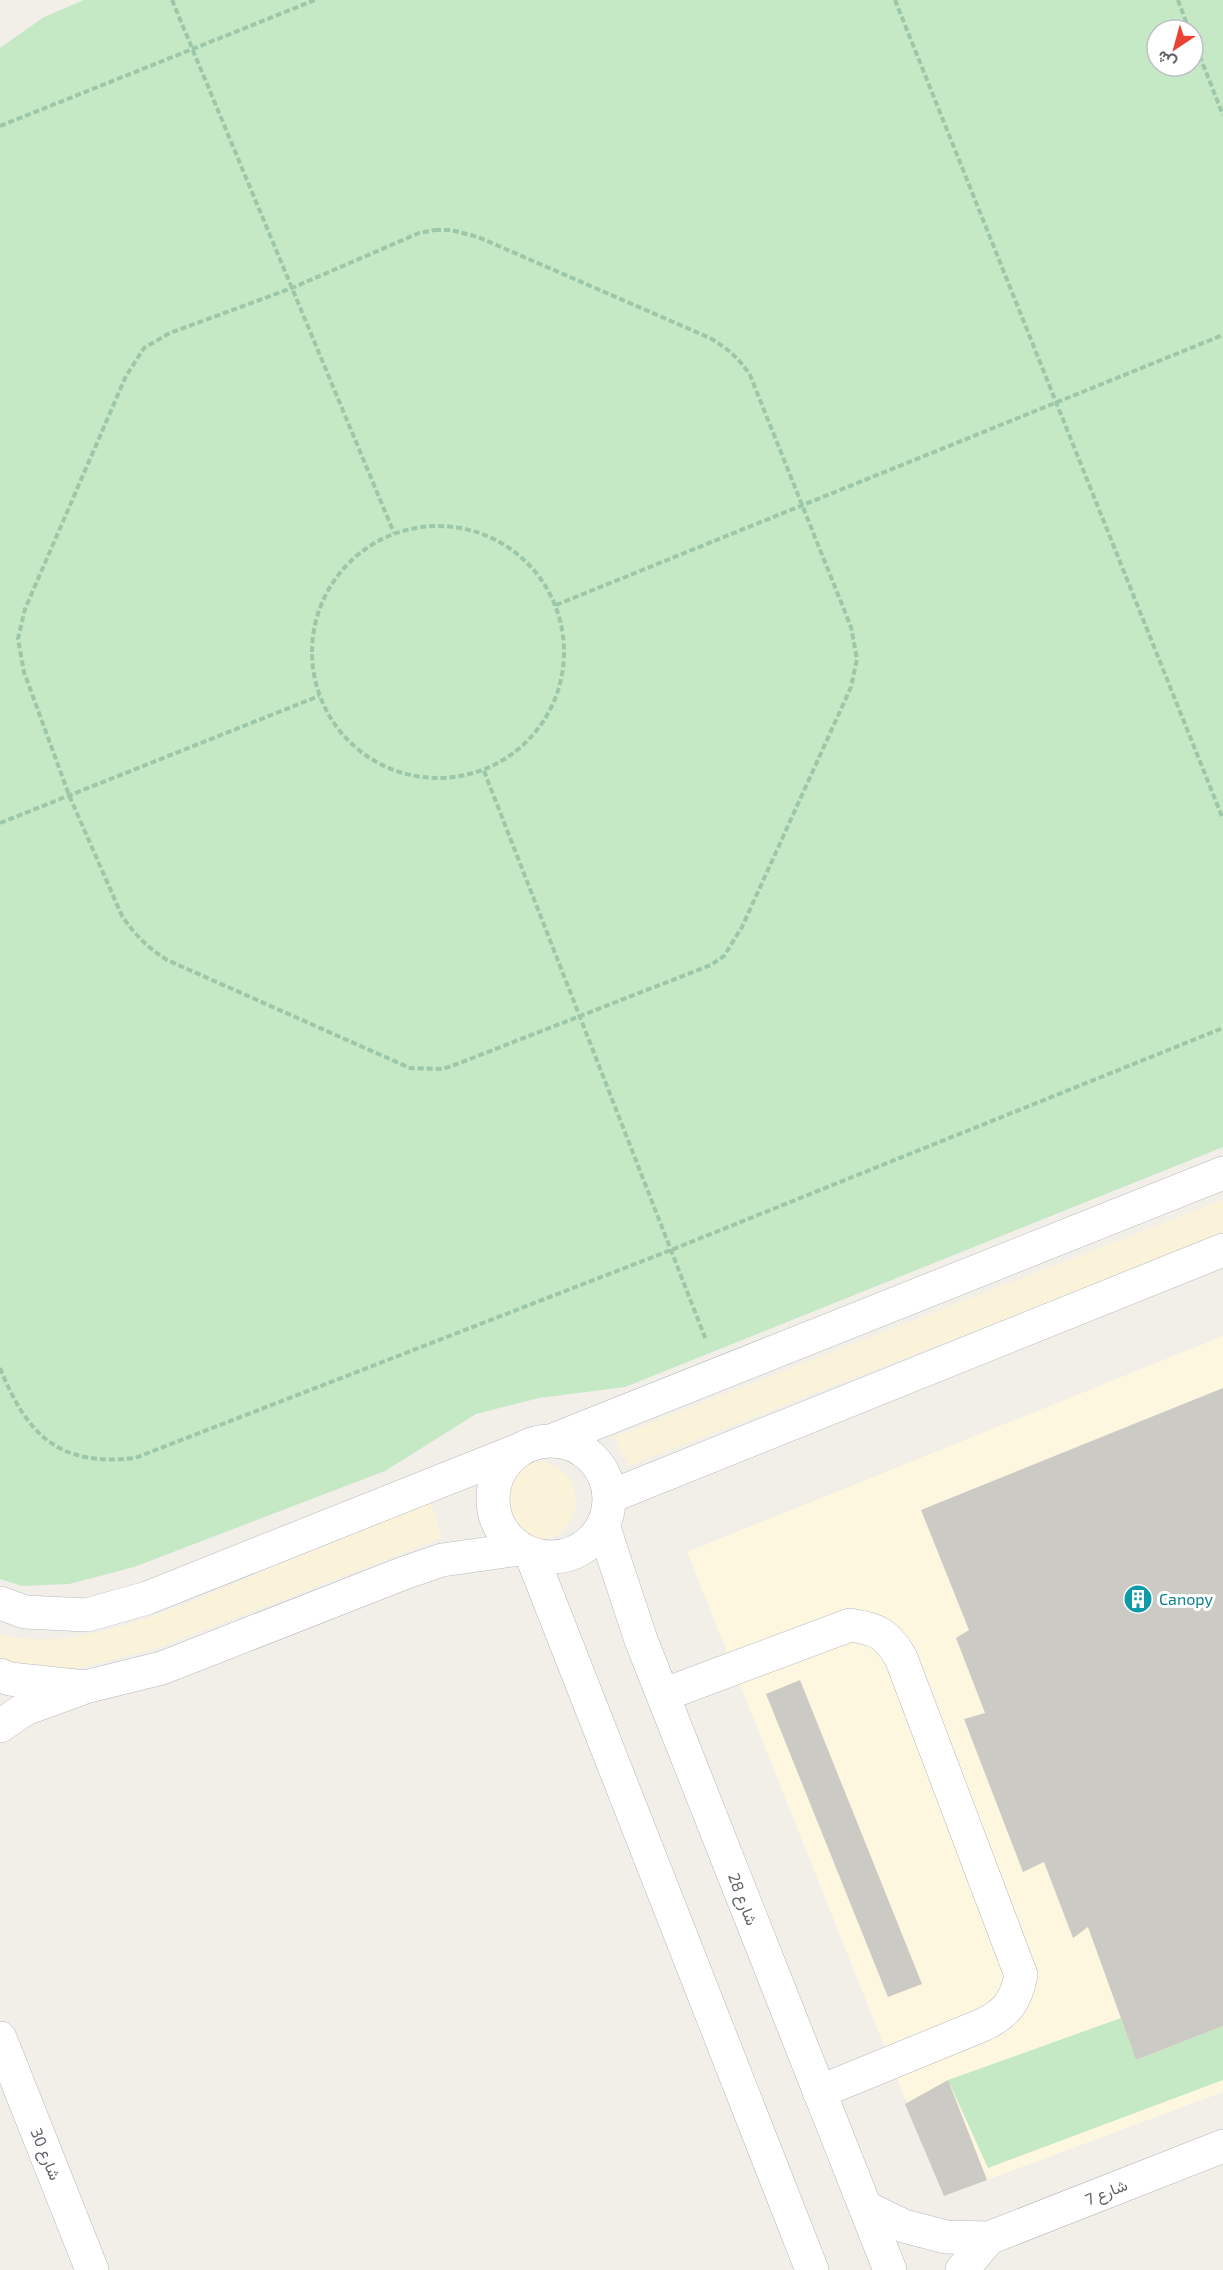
<svg xmlns="http://www.w3.org/2000/svg" width="1223" height="2270" font-family="'Exo 2',Vazirmatn,sans-serif">
  <style>
    .commercial { fill: #fef7e0 }
    .green { fill: #c5e8c5; fill-rule: evenodd }
    .sand { fill: #fbf3d9 }
    .building { fill: #cccac5 }
    .lines { fill: none; stroke-linecap: round; stroke-linejoin: round }
    .minor-casing { stroke: #b5b8bc; stroke-width: 34 }
    .path { stroke: #9cc7a9; stroke-width: 4; stroke-dasharray: 6 3; stroke-linecap: butt }
    .minor { stroke: #fff; stroke-width: 33 }
    .labels { text-anchor: middle; stroke-width: 6; stroke-linejoin: round; paint-order: stroke }
    .culture-label { font-size: 16px; fill: #0d838f; stroke: #fff; text-anchor: start }
    .street-label { font-size: 16px; fill: #5f6368; stroke: #fff }
  </style>
  <rect width="100%" height="100%" fill="#f1efe8"/>
  <!-- commercial -->
  <path class="commercial" d="M1223,1336V2092L944,2196L687,1552Z"/>
  <!-- green -->
  <path class="green" d="M84,0H1223V1147L625,1387L539,1398L476,1414L385,1471L134,1567L69,1584L22,1586L0,1579V48L44,17ZM1157,30H1193V66H1157Z
    M1121,2018L1136,2060L1223,2026V2080L988,2168L948,2080Z"/>
  <!-- sand -->
  <path class="sand" d="M1223,1200V1234L629,1466L614,1437Z
    M496 1501a40 40 0 1 1 80 0a40 40 0 1 1-80 0Z
    M431,1503L442,1538L160,1647L82,1668L12,1670L0,1667V1634C79,1657 193,1600 266,1570C321,1548 376,1525 431,1503Z"/>
  <!-- building -->
  <path class="building" d="M1223,1388V2026L1136,2060L1088,1927L1073,1938L1044,1862L1023,1872L964,1719L985,1713L956,1638L969,1630L921,1510Z
    M800,1680L922,1984L888,1997L766,1694Z
    M948,2080L987,2180L944,2196L905,2104Z"/>
  <g class="lines">
    <!-- minor casing -->
    <g class="minor-casing">
      <path id="minor" d="M553,1440L1223,1173
        M493 1499a58 58 0 1 1 116 0a58 58 0 1 1-116 0Z
        M609,1497L1223,1250
        M603,1525L641,1640L890,2270
        M531,1554L812,2270
        M0,1603L25,1612L87,1615L147,1598L516,1451
        M0,1675L10,1679L85,1687L162,1668L404,1573L442,1560L520,1549
        M663,1695L850,1625C878,1629 887,1634 901,1658L1021,1975C1016,2000 1008,2012 985,2024L819,2092
        M0,1726L25,1709L80,1689
        M0,2038L92,2270
        M865,2207L904,2226L946,2237L989,2238L1223,2146
        M962,2270L989,2238"/>
    </g>
    <!-- path -->
    <path class="path" d="M172,0L394,533
      M895,0L1223,819
      M1178,0L1189,30
      M1193,39L1223,115
      M0,126L315,0
      M435,230H451L478,237L710,338C727,348 739,358 750,375L851,627L857,659L851,687L742,927L724,956L711,965L457,1064L443,1069L410,1068L167,960C148,948 135,935 122,916L69,795L24,672L18,639L25,609L126,376L144,348L170,333L292,288L419,233Z
      M312 652a126 126 0 1 1 252 0a126 126 0 1 1-252 0Z
      M556,605L1223,335
      M484,771L706,1340
      M0,823L319,696
      M0,1368C27,1435 59,1467 135,1458L671,1250L1223,1028"/>
    <!-- minor -->
    <use href="#minor" class="minor"/>
  </g>
  <!-- icons -->
  <defs>
    <g id="building-disc" transform="scale(1.5)"><circle r="9.5" fill="#0f9aa8" stroke="#fff"/><path d="M-4-6H4V6H1V3H-1V6H-4ZM-2.5-4.3h1.7v1.8h-1.7ZM.8-4.3h1.7v1.8H.8ZM-2.5-1h1.7V.8h-1.7ZM.8-1h1.7V.8H.8Z" fill="#fff"/></g>
  </defs>
  <g fill-rule="evenodd">
    <use href="#building-disc" x="1138" y="1599"/>
  </g>
  <g class="labels">
    <!-- culture labels -->
    <g class="culture-label">
      <text x="1159" y="1605">Canopy</text>
    </g>
    <!-- street labels -->
    <g class="street-label">
      <text transform="translate(743 1899) rotate(69)" y="6">شارع 28</text>
      <text transform="translate(46 2154) rotate(68)" y="6">شارع 30</text>
      <text transform="translate(1106 2192) rotate(-22)" y="6">شارع 7</text>
    </g>
  </g>
  <!-- north arrow -->
  <g transform="translate(1175 48) rotate(216)"><circle r="28" fill="#ffffff" stroke="#bfc1c3" stroke-width="1.5"/>
  <path d="M0-4.5L10 22L0 15L-10 22Z" fill="#ea4335"/>
  <text y="-9" font-size="16" font-weight="bold" text-anchor="middle" fill="#5f6368">ش</text>
  </g>
</svg>
